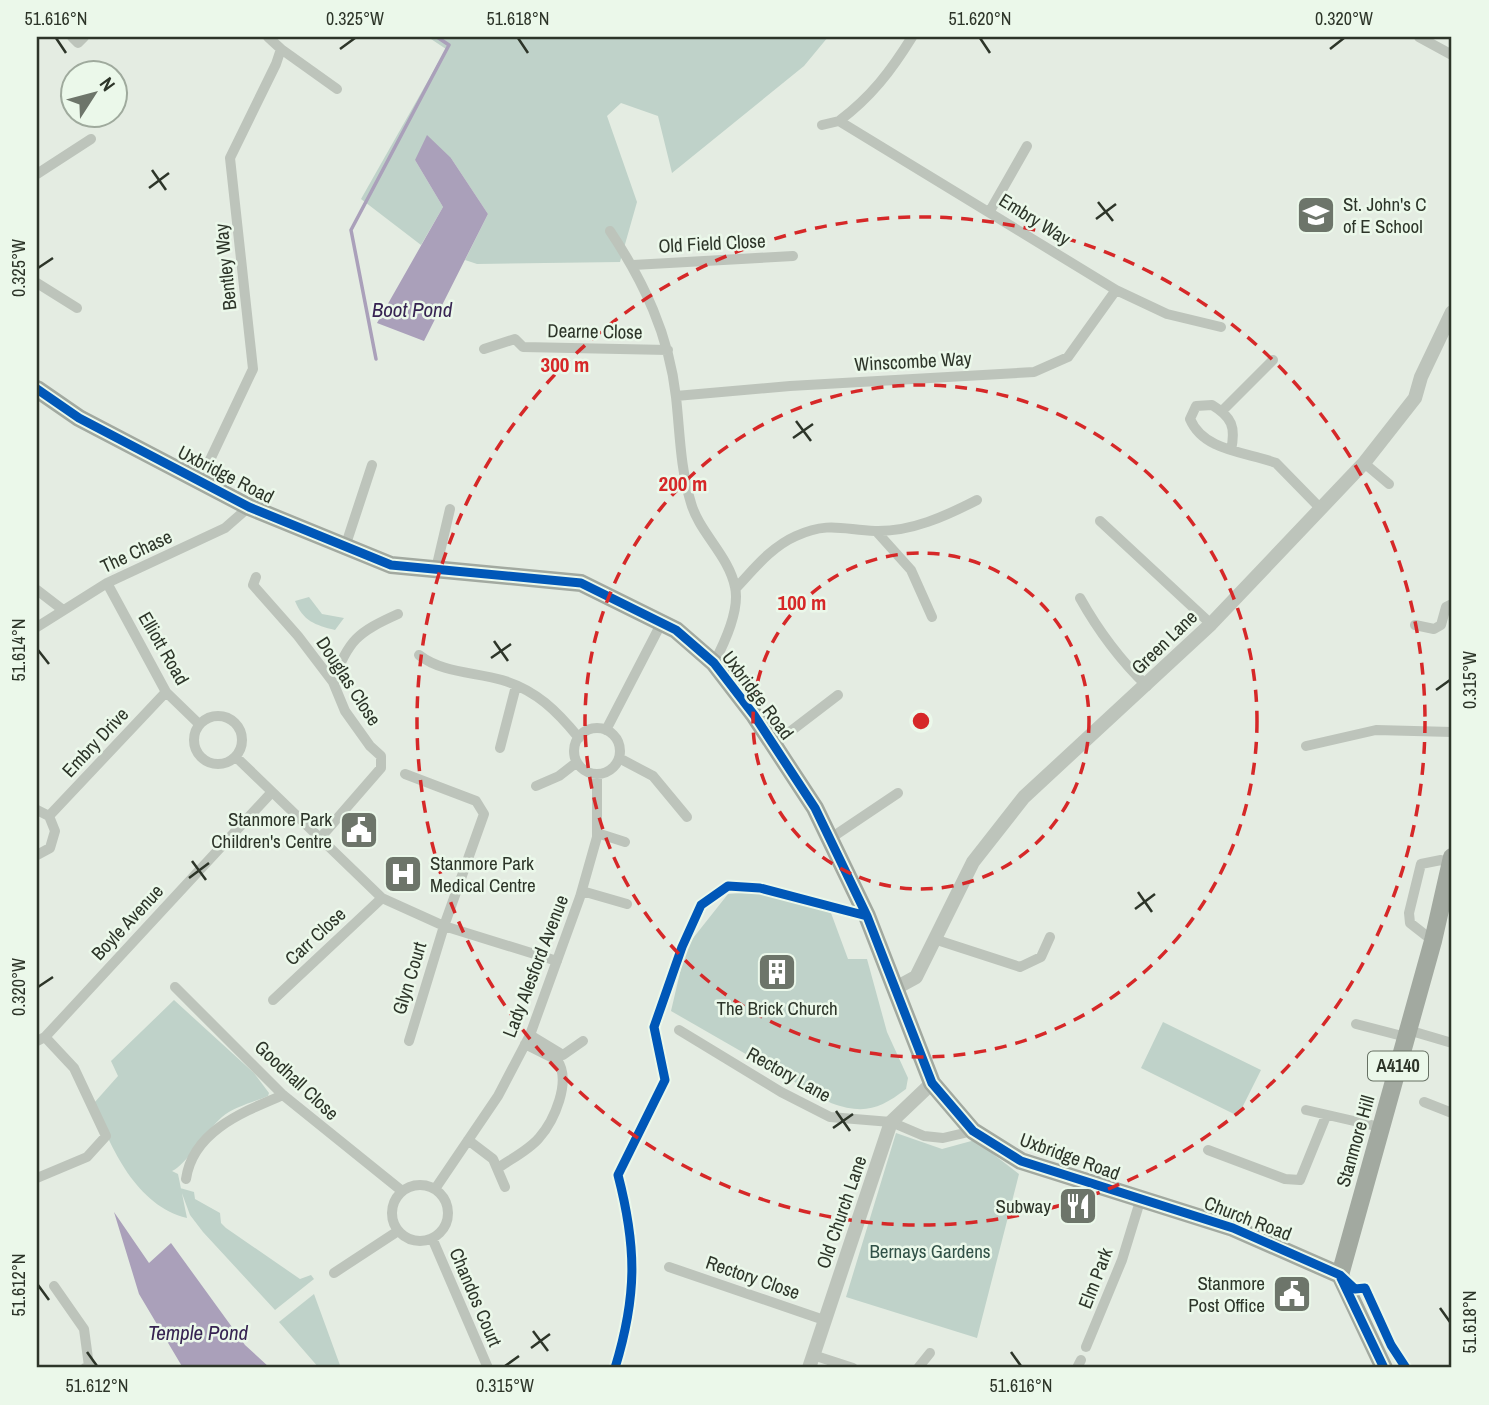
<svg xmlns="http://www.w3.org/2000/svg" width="1489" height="1405" font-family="'Archivo Narrow',sans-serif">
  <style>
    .green { fill: #bfd2c9 }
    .water { fill: #aaa0ba }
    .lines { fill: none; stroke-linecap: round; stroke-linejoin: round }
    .stream { stroke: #aaa0ba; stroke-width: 3.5 }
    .minor { stroke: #bdc4bb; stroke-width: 10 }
    .tertiary { stroke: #bdc4bb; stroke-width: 14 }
    .primary { stroke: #a2a9a0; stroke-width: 18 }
    .cycleway-casing { stroke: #ebf8ea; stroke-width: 13 }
    .cycleway { stroke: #0057b8; stroke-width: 9 }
    .ticks { fill: none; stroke: #2d3529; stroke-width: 2.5 }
    .ring { fill: none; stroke: #d62828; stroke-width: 3.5; stroke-dasharray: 12 9 }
    .labels { text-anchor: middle; stroke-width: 5; stroke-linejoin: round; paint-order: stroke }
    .shield { fill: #ebf8ea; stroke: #667063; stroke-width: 2 }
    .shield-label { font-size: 18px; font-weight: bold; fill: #2d3529 }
    .poi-label { font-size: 19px; fill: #2d3529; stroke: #ebf8ea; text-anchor: end }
    .street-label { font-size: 19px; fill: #2d3529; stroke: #ebf8ea }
    .park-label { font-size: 19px; fill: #305147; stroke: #ebf8ea }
    .water-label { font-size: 21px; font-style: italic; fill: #372452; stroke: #ebf8ea }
    .centre { fill: #d62828; stroke: #ebf8ea; stroke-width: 3.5 }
    .ring-label { font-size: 21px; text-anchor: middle; font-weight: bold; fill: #d62828; stroke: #ebf8ea; stroke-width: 5; stroke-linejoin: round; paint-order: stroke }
    .neatline { fill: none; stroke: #2d3529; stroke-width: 2.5 }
    .ticks-label { font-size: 18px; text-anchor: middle; fill: #2d3529 }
  </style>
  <rect width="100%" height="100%" fill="#e4ece2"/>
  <!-- green -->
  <path class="green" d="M428,37H828L804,66L672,173L658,116L621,103L607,116L637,202L620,262L477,264L465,260L488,214L451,158L415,160L443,207L421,245L361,199L446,49Z
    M309,597L322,614L344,618L335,630C315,625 303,621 295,601Z
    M768,891L831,913L848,959H867L887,1032L908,1078L906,1089C880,1109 864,1115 831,1103L671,1011L686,947L728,894Z
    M174,1000L254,1073L269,1093L268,1096C254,1102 234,1107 222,1117C207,1130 185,1166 172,1171L178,1174L187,1218C137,1206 110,1148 94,1103L118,1076L111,1061Z
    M1163,1022L1261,1070L1238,1116L1141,1068Z
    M896,1133L942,1149L975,1140L1019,1174L977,1338L846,1297Z
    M180,1188L194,1192L195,1199L220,1213L221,1223L226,1228L300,1279L311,1275L314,1279L275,1310L203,1232L190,1215Z
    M314,1294L341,1368H319L279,1322Z"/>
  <!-- water -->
  <path class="water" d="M427,135L451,158L488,214L424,341L377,323L443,207L415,160Z
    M114,1212L149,1263L171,1243L245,1345L270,1368H183L139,1294Z"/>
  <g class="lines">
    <!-- stream -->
    <path class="stream" d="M376,359L351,230L449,45L437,37"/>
    <!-- minor -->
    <path class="minor" d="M72,37L78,43L84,37
      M912,37C891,71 871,97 839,121L1116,290L1167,314L1221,327
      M1419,37L1452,55
      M281,49L337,89
      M822,125L839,121
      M37,174L91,139
      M990,211L1027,146
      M610,231C644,282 669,335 676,397C680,433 680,467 691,503C699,532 729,556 735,587C740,609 724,644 714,663
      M633,265L793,256
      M37,283L77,308
      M484,349L515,339L523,347L668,350
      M676,396L790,386L1034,372L1068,357L1116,290
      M1222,411L1273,360
      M1231,450C1236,427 1232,417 1212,405L1196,406L1190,419C1204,452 1248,452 1276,463L1321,509
      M1364,463L1389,484
      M200,481L253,369L230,158L276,64L281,49L268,37
      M1100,521L1211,624
      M876,531L911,570L932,617
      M345,547L372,465
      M436,569L450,509
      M256,577L253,585L298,636L333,682L345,711L370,746L381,756V768L321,837
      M107,583L166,692L199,724
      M736,588C754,569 771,547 796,536C829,521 844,530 875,531C911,532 946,516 977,500
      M37,590L63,610
      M1080,598C1099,632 1119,659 1147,686
      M1415,625L1434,629L1441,625L1446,607L1452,604
      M37,627L107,583L225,528L249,507
      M419,655C442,673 475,672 502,680C536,690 557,711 579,738
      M333,682C348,640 358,632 398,614
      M194 740a24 24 0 1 1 48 0a24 24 0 1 1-48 0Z
      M574 751a23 23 0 1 1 46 0a23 23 0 1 1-46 0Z
      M606,730L662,622
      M774,744L838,695
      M1306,746L1376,730L1452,732
      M500,748L516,686
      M236,757L382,898L444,926L557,961
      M619,758L653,776L687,817
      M405,774L476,801L484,814L444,926L409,1041
      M536,786L559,776L577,762
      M37,810L49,816L55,831L50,848L37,855
      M49,816L166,692
      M597,833L625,842
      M831,838L898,793
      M582,891L627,904
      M934,939L1020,967L1041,957L1050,937
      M1433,941L1410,923L1409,913L1421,864L1441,860L1451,865
      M175,987L283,1095L402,1191
      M273,1000L382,898
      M1356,1024L1406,1037
      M679,1030L781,1092L830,1117L891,1122L924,1136L943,1138L973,1131
      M1408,1030L1452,1043
      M530,1035L563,1055L583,1041
      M37,1041L45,1037L271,793
      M1424,1102L1452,1113
      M1306,1110L1380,1127
      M468,1140L493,1159L505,1187
      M1208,1150L1285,1179L1300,1180L1326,1116
      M498,1168C511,1159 529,1150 539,1138C554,1121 572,1081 557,1060L525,1044
      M37,1178L87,1157L106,1136L74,1068L45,1037
      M186,1179C193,1131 243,1112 283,1095
      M392 1213a28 28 0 1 1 56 0a28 28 0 1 1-56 0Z
      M435,1189L498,1096L530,1035L580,897L597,837V775
      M432,1238L488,1368
      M669,1267L824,1320
      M334,1273L398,1231
      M54,1286L84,1329L89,1366L85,1368
      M1086,1347L1122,1260L1141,1198
      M813,1355L853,1368
      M918,1368L930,1353
      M1077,1368L1081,1360"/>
    <!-- tertiary -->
    <path class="tertiary" d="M894,989L916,977L973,862L1024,797L1211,624L1364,463L1415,398L1421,377L1452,312
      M809,1368L891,1122L932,1083"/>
    <!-- primary -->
    <path class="primary" d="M37,389L79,418L249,507L391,565L581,583L676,630L714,663L754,715L815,808L867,916L932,1083L973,1131L1021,1161L1233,1228L1340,1275
      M1340,1275L1433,941L1452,857
      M1340,1275L1384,1368"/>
    <!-- cycleway casing -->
    <g class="cycleway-casing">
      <path id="cycleway" d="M37,389L79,418L249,507L391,565L581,583L676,630L714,663L754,715L815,808L867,916L932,1083L973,1131L1021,1161L1233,1228L1340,1275L1355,1289L1365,1288L1391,1345L1406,1368
        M1341,1278L1384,1368
        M615,1368C637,1296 637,1248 618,1175L665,1080L654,1027L682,947L701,905L728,886L760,888L867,916"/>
    </g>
    <!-- cycleway -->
    <use href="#cycleway" class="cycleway"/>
  </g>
  <!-- ticks -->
  <path class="ticks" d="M56,38L66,53M518,38L528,53M980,38L990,53M340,49L355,38M1330,49L1344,38M152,170L166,190M149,188L169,173M1098,202L1113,221M1096,219L1116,204M38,268L53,258M796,421L811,441M793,438L813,424M494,641L508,661M38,650L49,664M491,658L511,644M1436,690L1450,680M192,861L206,880M189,878L209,863M1138,892L1152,912M1135,909L1155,894M38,987L53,977M836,1111L850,1131M833,1128L853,1114M38,1285L49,1300M1440,1308L1450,1322M533,1331L548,1351M531,1348L550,1334M87,1352L97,1366M1011,1352L1021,1366M505,1366L519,1356"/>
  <!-- distance rings -->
  <g class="ring">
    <circle cx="921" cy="721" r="168"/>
    <circle cx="921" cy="721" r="336"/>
    <circle cx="921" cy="721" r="504"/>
  </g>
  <!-- icons -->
  <defs>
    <g id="school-square" transform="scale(2.0125)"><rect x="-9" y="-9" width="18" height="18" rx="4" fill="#6d756a" stroke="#ebf8ea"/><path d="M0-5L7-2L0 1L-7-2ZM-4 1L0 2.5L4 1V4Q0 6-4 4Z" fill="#fff"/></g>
    <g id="civic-square" transform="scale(2.0125)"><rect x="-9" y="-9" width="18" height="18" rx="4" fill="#6d756a" stroke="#ebf8ea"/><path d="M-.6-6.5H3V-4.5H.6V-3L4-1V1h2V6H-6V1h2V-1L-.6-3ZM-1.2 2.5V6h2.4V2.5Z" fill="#fff"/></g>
    <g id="hospital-square" transform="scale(2.0125)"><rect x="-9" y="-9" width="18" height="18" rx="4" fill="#6d756a" stroke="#ebf8ea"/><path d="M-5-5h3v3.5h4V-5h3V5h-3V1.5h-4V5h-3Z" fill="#fff"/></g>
    <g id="building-square" transform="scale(2.0125)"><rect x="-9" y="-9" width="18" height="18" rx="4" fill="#6d756a" stroke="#ebf8ea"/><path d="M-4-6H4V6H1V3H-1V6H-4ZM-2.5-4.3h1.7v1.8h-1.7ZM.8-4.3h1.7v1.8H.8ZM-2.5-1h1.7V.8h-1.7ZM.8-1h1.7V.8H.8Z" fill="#fff"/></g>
    <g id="restaurant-square" transform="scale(2.0125)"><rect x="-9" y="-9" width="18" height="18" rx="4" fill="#6d756a" stroke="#ebf8ea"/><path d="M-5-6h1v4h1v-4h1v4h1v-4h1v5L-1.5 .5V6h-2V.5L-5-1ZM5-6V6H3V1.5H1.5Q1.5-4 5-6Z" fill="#fff"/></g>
  </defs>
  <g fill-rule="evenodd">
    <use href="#school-square" x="1316" y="215"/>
    <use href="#civic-square" x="359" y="830"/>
    <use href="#hospital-square" x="403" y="874"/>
    <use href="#building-square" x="777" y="972"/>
    <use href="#restaurant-square" x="1078" y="1206"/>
    <use href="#civic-square" x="1292" y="1294"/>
  </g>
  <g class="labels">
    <!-- shield labels -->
    <rect class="shield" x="1368" y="1051.5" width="60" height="29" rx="5"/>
    <g class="shield-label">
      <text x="1398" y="1072">A4140</text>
    </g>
    <!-- poi labels -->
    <g class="poi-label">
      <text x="1343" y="211" text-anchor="start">St. John's C<tspan x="1343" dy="22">of E School</tspan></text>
      <text x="332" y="826">Stanmore Park<tspan x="332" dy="22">Children's Centre</tspan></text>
      <text x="430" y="870" text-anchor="start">Stanmore Park<tspan x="430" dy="22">Medical Centre</tspan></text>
      <text x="777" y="1015" text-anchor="middle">The Brick Church</text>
      <text x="1051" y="1213">Subway</text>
      <text x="1265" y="1290">Stanmore<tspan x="1265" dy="22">Post Office</tspan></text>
    </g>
    <!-- street labels -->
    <g class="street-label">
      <text transform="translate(1035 219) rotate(32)" y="7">Embry Way</text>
      <text transform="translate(712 243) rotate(-3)" y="7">Old Field Close</text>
      <text transform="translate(225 267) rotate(-96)" y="7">Bentley Way</text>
      <text transform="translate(595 331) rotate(1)" y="7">Dearne Close</text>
      <text transform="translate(913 361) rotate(-3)" y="7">Winscombe Way</text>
      <text transform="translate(226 474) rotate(27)" y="7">Uxbridge Road</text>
      <text transform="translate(136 551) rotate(-25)" y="7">The Chase</text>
      <text transform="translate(1164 642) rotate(-44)" y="7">Green Lane</text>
      <text transform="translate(164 648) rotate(60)" y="7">Elliott Road</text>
      <text transform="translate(349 681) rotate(57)" y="7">Douglas Close</text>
      <text transform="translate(758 695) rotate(53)" y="7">Uxbridge Road</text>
      <text transform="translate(95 742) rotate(-47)" y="7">Embry Drive</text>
      <text transform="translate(127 922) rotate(-47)" y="7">Boyle Avenue</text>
      <text transform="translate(315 936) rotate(-43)" y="7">Carr Close</text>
      <text transform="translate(535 966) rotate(-69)" y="7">Lady Alesford Avenue</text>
      <text transform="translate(409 978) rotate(-73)" y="7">Glyn Court</text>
      <text transform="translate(789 1074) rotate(29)" y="7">Rectory Lane</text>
      <text transform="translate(297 1080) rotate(43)" y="7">Goodhall Close</text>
      <text transform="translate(1355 1141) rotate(-74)" y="7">Stanmore Hill</text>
      <text transform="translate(1070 1156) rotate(20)" y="7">Uxbridge Road</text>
      <text transform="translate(841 1212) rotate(-71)" y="7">Old Church Lane</text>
      <text transform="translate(1248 1218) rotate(21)" y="7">Church Road</text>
      <text transform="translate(753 1277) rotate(19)" y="7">Rectory Close</text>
      <text transform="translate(1095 1278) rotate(-69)" y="7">Elm Park</text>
      <text transform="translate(476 1297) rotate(67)" y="7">Chandos Court</text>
    </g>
    <!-- park labels -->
    <g class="park-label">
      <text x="930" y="1258">Bernays Gardens</text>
    </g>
    <!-- water labels -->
    <g class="water-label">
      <text x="412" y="317">Boot Pond</text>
      <text x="198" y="1340">Temple Pond</text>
    </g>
  </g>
  <circle cx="921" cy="721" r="10" class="centre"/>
  <g class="ring-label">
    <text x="565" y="372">300 m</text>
    <text x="683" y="491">200 m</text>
    <text x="802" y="610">100 m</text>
  </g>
  <!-- border -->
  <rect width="1489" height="1405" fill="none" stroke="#ebf8ea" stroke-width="77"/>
  <!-- north arrow -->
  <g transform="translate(94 94) rotate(54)"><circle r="33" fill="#ebf8ea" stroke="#9faa9d" stroke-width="2"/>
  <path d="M0-5L12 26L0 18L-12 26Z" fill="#6d756a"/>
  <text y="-10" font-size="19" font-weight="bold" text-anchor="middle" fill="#2d3529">N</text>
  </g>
  <rect x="38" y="38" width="1412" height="1328" class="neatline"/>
  <g class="ticks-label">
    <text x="56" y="25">51.616°N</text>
    <text x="355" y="25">0.325°W</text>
    <text x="518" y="25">51.618°N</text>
    <text x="980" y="25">51.620°N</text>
    <text x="1344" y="25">0.320°W</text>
    <text transform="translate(19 268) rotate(-90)" y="6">0.325°W</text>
    <text transform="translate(19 650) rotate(-90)" y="6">51.614°N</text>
    <text transform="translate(1470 680) rotate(-90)" y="6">0.315°W</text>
    <text transform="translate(19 987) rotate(-90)" y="6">0.320°W</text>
    <text transform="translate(19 1285) rotate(-90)" y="6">51.612°N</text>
    <text transform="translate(1470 1322) rotate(-90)" y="6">51.618°N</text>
    <text x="97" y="1392">51.612°N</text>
    <text x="505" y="1392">0.315°W</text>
    <text x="1021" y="1392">51.616°N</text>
  </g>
</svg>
